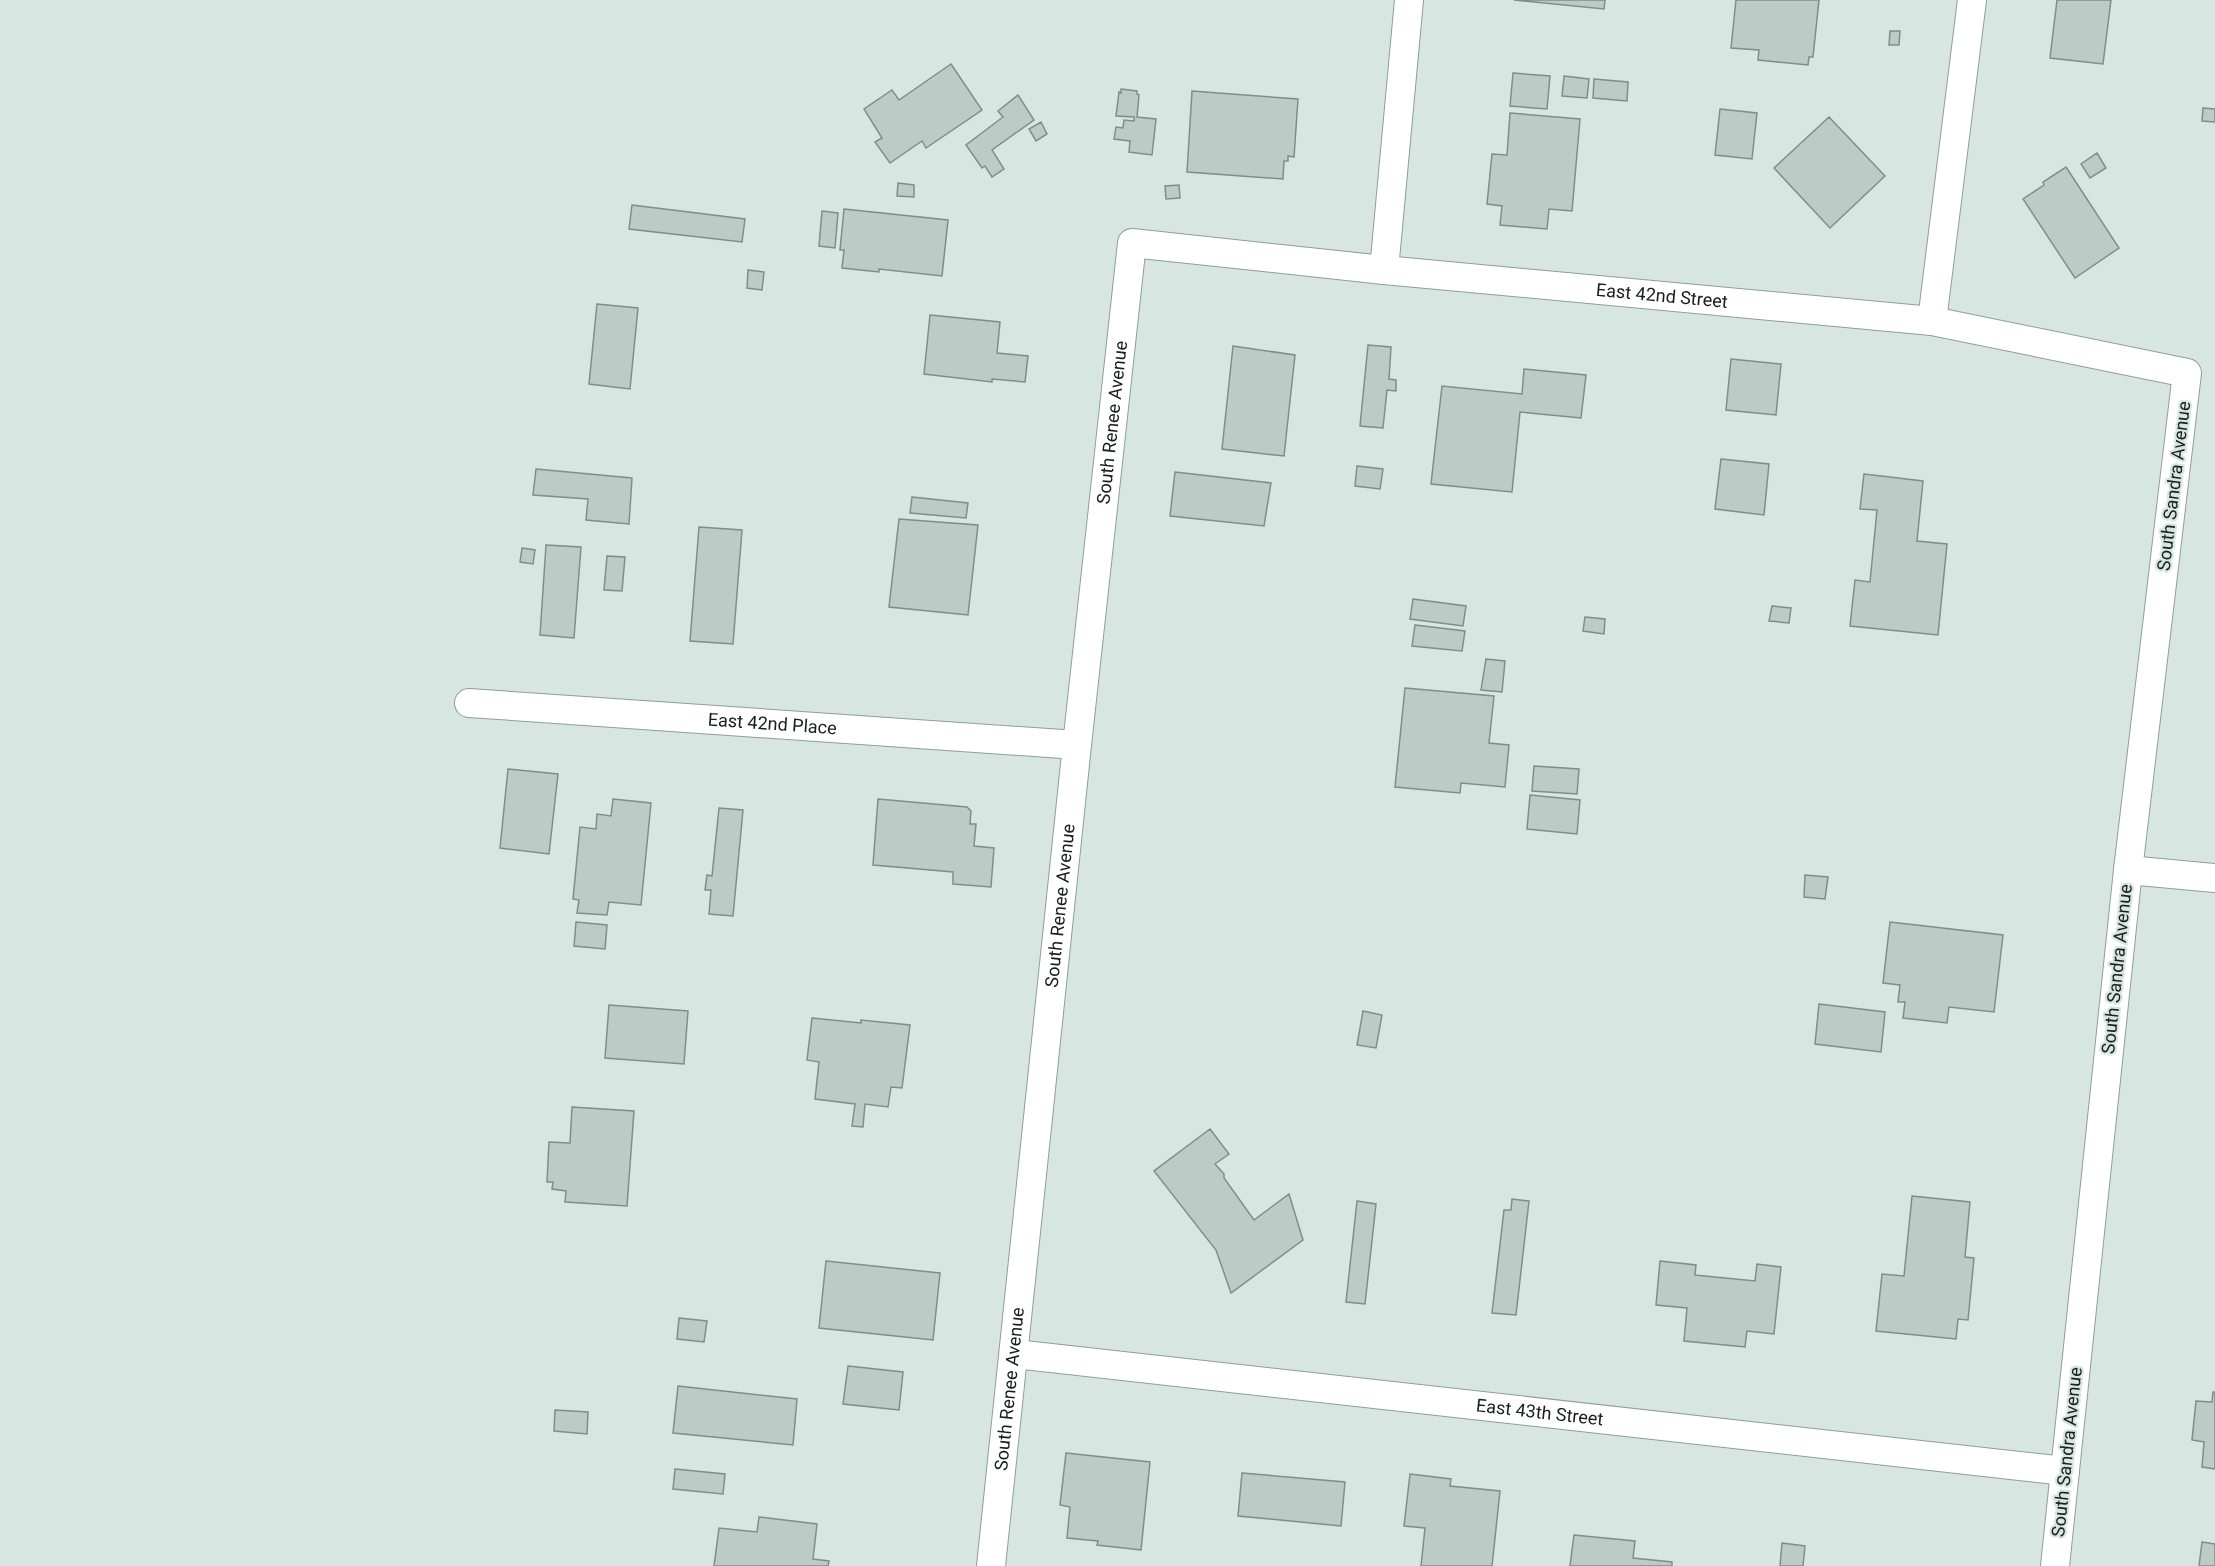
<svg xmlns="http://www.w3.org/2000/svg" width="2215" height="1566" font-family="Roboto,sans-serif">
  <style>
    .building { fill: #bccbc6; stroke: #808e8a; stroke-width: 1.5 }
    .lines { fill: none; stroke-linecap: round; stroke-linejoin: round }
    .minor-casing { stroke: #8f9e99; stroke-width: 30 }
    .minor { stroke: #fff; stroke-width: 28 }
    .labels { text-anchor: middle; stroke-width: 4.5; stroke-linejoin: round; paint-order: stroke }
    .street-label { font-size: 18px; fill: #191f1d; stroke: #d7e6e1 }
  </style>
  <rect width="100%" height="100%" fill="#d7e6e1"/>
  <!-- building -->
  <path class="building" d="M1514,0H1605L1604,9Z
    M1736,0H1819L1813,57H1809L1808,65L1758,60L1759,50L1731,48Z
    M2057,0H2111L2103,64L2050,58Z
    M1890,31H1900L1899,45H1889Z
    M951,64L982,110L926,148L922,141L890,163L875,142L882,138L864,109L892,90L899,100Z
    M1513,73L1550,76L1547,109L1510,106Z
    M1564,76L1589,79L1587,98L1562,96Z
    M1594,79L1628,82L1627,101L1593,98Z
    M1121,89L1137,91V94L1139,95L1137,117L1156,119L1152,155L1129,152L1130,141L1114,139L1116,127L1123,128L1124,120L1134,121V117L1116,116L1119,92L1121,93Z
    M1192,91L1298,99L1294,157L1288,156V161H1284L1283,179L1187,172Z
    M1018,95L1034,120L992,150L1004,169L992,177L985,166L982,168L966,145L1003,117L998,111Z
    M2203,108L2215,109V122L2202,121Z
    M1720,109L1757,113L1752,159L1715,155Z
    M1510,113L1580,119L1572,211L1549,209L1547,229L1500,225L1502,206L1487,204L1492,154L1507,155Z
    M1829,117L1885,176L1830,228L1774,168Z
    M1041,122L1047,134L1036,141L1029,129Z
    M2097,153L2106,168L2090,178L2081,164Z
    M2066,167L2119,248L2075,278L2023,199L2044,185L2043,182Z
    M898,183L914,185V197L897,196Z
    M1179,185L1180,198L1166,199L1165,186Z
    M632,205L745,219L742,242L629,229Z
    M844,209L948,220L942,276L879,269V272L842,268L844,250H840Z
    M822,211L838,213L835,248L819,246Z
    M748,270L764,272L762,290L747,288Z
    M597,304L638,308L630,389L589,384Z
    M930,315L1000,322L997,353L1028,356L1025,382L992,379V382L924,374Z
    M1368,345L1391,347L1389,379L1396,380V391L1387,390L1383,428L1360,426Z
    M1233,346L1295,355L1284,456L1222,449Z
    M1731,359L1781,364L1776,415L1726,410Z
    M1524,369L1586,375L1581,418L1520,412L1512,492L1431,484L1442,386L1522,394Z
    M1721,459L1769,464L1764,515L1715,509Z
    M1357,466L1383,469L1380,489L1355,486Z
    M536,469L632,478L629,524L586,520L588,499L533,495Z
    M1175,472L1271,483L1264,526L1170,516Z
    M1864,474L1923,481L1917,541L1947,544L1938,635L1850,626L1855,580L1870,582L1877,510L1860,509Z
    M912,497L968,503L966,518L910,513Z
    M899,519L978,525L968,615L889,607Z
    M699,527L742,530L733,644L690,641Z
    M546,545L581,547L574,638L540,635Z
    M522,548L535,550L533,564L520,562Z
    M607,556L625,557L622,591L604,590Z
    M1413,599L1466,606L1463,626L1410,619Z
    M1772,606L1791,608L1789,623L1769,621Z
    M1585,617L1605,619L1604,634L1583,631Z
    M1415,625L1465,631L1462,651L1412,646Z
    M1486,659L1505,661L1502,692L1481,690Z
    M1405,688L1494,696L1489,743L1509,745L1505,787L1461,783L1460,793L1395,787Z
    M1534,766L1579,769L1577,794L1532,791Z
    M508,769L558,774L549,854L500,848Z
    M1530,795L1580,800L1577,834L1527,829Z
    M613,799L651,803L641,905L609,902L607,915L577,913L579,900L573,899L580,827L596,829L597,814L611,816Z
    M878,799L967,807L971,811L970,824H976L974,846L994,848L991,887L953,884V872L873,865Z
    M719,808L743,810L733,916L709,914L711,890H705L707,875L712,876Z
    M1805,875L1828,877L1825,899L1804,897Z
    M576,922L607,925L605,949L574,946Z
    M1890,922L2003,935L1994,1012L1949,1007L1947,1023L1903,1018L1905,1002H1898L1900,985L1883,983Z
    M1819,1004L1885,1012L1881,1052L1815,1044Z
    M609,1005L688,1011L684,1064L605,1058Z
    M1363,1011L1382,1015L1376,1048L1357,1045Z
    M812,1018L861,1023V1020L910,1025L902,1088L891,1087L888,1107L865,1104L863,1127L852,1126L855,1104L815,1099L819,1062L807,1060Z
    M572,1107L634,1111L627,1206L565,1202L566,1191L552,1189L553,1182H547L549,1142L570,1143Z
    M1210,1129L1229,1154L1215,1164L1224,1174V1178L1254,1220L1289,1194L1303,1240L1231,1293L1216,1250L1154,1171Z
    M1912,1196L1970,1202L1965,1257L1974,1258L1968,1320L1958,1319L1956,1339L1876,1331L1882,1274L1904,1276Z
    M1512,1199L1529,1201L1516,1315L1492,1313L1504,1210H1511Z
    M1357,1201L1376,1204L1365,1304L1346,1302Z
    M826,1261L940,1273L933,1340L819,1328Z
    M1660,1261L1696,1265L1695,1275L1755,1281L1757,1264L1781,1267L1774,1334L1747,1331L1745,1347L1684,1341L1687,1308L1656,1305Z
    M679,1318L707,1321L704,1342L677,1339Z
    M848,1366L903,1372L899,1410L843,1404Z
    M678,1386L797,1399L793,1445L673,1433Z
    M2213,1392H2215V1469L2202,1467L2204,1442L2192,1440L2196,1401L2212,1402Z
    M555,1410L588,1412L587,1434L554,1431Z
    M1066,1453L1150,1462L1141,1550L1097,1545L1098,1541L1067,1538L1070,1507L1060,1505Z
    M675,1469L725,1474L723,1494L673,1489Z
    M1242,1473L1345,1482L1341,1526L1238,1516Z
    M1410,1474L1451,1479L1450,1486L1500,1491L1492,1566H1421L1425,1528L1404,1526Z
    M759,1517L817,1524L813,1559L829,1561L828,1566H714L719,1528L757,1532Z
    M1574,1535L1635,1541L1633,1558L1672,1562V1566H1570Z
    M2202,1542L2215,1544V1566H2199Z
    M1782,1543L1805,1546L1803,1566H1780Z"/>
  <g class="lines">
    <!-- minor casing -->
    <g class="minor-casing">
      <g id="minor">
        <path d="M1384,270L1409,0"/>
        <path d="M1932,321L1972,0"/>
        <path id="s1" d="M469,703L1077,745"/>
        <path d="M2128,870L2215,878"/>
        <path id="s2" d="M1015,1354L2065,1471"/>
        <path id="s3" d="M991,1566L1077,745L1132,243L1384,270L1932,321L2187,373L2128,870L2055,1566"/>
      </g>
    </g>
    <!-- minor -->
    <use href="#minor" class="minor"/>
  </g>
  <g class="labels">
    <!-- street labels -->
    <g class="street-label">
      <text dy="6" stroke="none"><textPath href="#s3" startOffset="1863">East 42nd Street</textPath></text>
      <text dy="6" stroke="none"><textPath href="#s3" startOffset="1150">South Renee Avenue</textPath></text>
      <text transform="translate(2174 486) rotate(-83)" y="6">South Sandra Avenue</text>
      <text dy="6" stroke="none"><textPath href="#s1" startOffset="304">East 42nd Place</textPath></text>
      <text dy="6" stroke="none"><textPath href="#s3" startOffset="664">South Renee Avenue</textPath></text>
      <text transform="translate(2117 969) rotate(-84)" y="6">South Sandra Avenue</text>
      <text dy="6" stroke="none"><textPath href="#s3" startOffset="178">South Renee Avenue</textPath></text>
      <text dy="6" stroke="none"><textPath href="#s2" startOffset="528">East 43th Street</textPath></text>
      <text transform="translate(2067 1452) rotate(-84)" y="6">South Sandra Avenue</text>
    </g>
  </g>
</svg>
